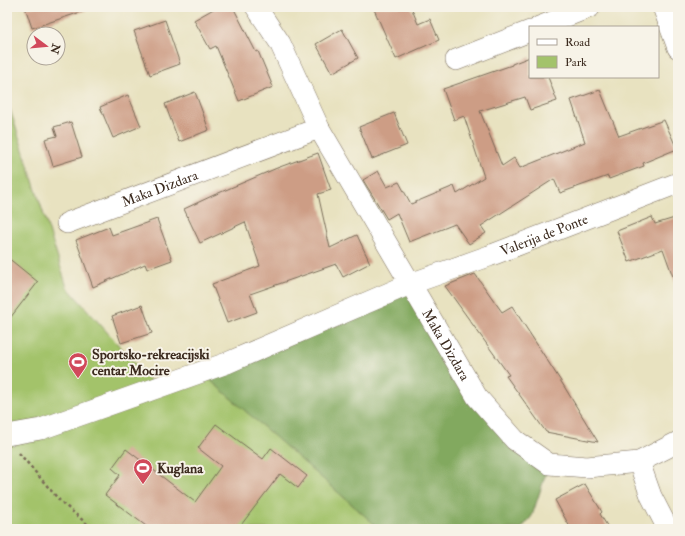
<svg xmlns="http://www.w3.org/2000/svg" width="685" height="536" font-family="'IM FELL Double Pica',serif">
  <style>
    .green { fill: #a3c36b; stroke: #6f7644 }
    .forest { fill: #82a95f; stroke: #5e6a3e }
    .building { fill: #cd9d85 }
    .lines { fill: none; stroke-linecap: round; stroke-linejoin: round }
    .minor-casing { stroke: #786a57; stroke-width: 22 }
    .path { stroke: #786a57; stroke-width: 2.5; stroke-dasharray: 3 3; stroke-linecap: butt }
    .minor { stroke: #fff; stroke-width: 21 }
    .labels { text-anchor: middle; stroke-width: 4; stroke-linejoin: round; paint-order: stroke }
    .street-label { font-size: 14px; fill: #3b2a1e; stroke: #f7f3e8 }
    .poi-label { font-size: 14px; font-weight: bold; fill: #3b2a1e; stroke: #f7f3e8; text-anchor: start }
  </style>
  <rect width="100%" height="100%" fill="#f7f3e8"/>
  <filter id="ink" filterUnits="userSpaceOnUse"><feTurbulence type="fractalNoise" baseFrequency=".025" numOctaves="2"/><feDisplacementMap in="SourceGraphic" scale="8" xChannelSelector="R" yChannelSelector="G"/><feConvolveMatrix kernelMatrix="1 2 1 2 8 2 1 2 1" color-interpolation-filters="sRGB"/></filter>
  <filter id="wash" filterUnits="userSpaceOnUse"><feTurbulence type="fractalNoise" baseFrequency=".012" numOctaves="4" result="noise"/><feDisplacementMap in="SourceGraphic" scale="16" xChannelSelector="R" yChannelSelector="G"/><feGaussianBlur stdDeviation="0.9" result="paint"/><feColorMatrix in="noise" values="0 0 0 0 0 0 0 0 0 0 0 0 0 0 0 0 0 1.4 0 .05"/><feComposite in="paint" operator="in"/></filter>
  <g filter="url(#wash)">
    <rect width="100%" height="100%" fill="#e8e2c0"/>
    <!-- green -->
    <path class="green" d="M10,109L67,287L155,386L201,372L380,529H7V112Z"/>
    <!-- forest -->
    <path class="forest" d="M410,284L477,397L549,464L532,516L521,529H380L201,372Z"/>
    <g id="blocks">
      <!-- building -->
      <path class="building" d="M25,7H86L87,10L32,28Z
        M217,7H233L256,52L258,51L273,87L239,101L216,46L210,49L194,20Z
        M373,7H411L418,24L430,19L439,40L396,59Z
        M165,20L180,64L150,75L134,31Z
        M342,29L358,58L332,73L316,44Z
        M530,57V77H548L557,101L530,110L525,97L480,111L502,166L514,158L520,168L585,142L571,100L600,90L619,136L664,120L677,149L643,163L644,166L609,179L608,176L560,193L554,179L481,226L486,233L469,244L455,224L409,242L397,213L387,219L363,180L378,171L387,187L399,182L411,204L454,186L457,194L484,177L464,116L454,120L443,89L512,65V64Z
        M195,92L209,130L179,142L165,104Z
        M128,95L141,126L113,138L100,107Z
        M394,113L407,145L372,159L359,127Z
        M71,122L82,157L53,166L45,139L57,136L54,127Z
        M318,153L331,190L318,194L330,248L357,235L370,263L343,277L336,264L250,294L257,312L227,323L212,284L260,266L245,222L200,243L184,209L214,195L277,168Z
        M652,217L655,224L678,217V284L676,285L663,249L629,262L617,231Z
        M157,219L172,260L147,269L145,264L93,287L76,240L109,227L112,235Z
        M7,257L38,282L7,322Z
        M475,274L502,312L512,306L562,383L598,442L546,432L506,376L509,375L445,286Z
        M142,305L152,333L121,343L112,316Z
        M216,424L263,459L271,448L307,476L298,488L280,474L238,529H150L105,495L120,475L112,468L126,449L195,502L221,466L198,448Z
        M585,484L602,512L600,514L609,529H571L555,500Z"/>
    </g>
  </g>
  <g filter="url(#ink)">
    <use href="#blocks" fill-opacity="0" stroke="#786a57" stroke-width="1"/>
    <g class="lines">
      <!-- minor casing -->
      <g class="minor-casing">
        <g id="minor">
          <path id="s1" d="M256,7L280,43L319,128L477,397L515,440L549,464L587,467L639,462L678,442"/>
          <path d="M663,7L678,48"/>
          <path d="M539,27L590,7"/>
          <path d="M456,60L530,31"/>
          <path id="s2" d="M67,223L319,128"/>
          <path id="s3" d="M7,435L41,429L227,363L410,284L489,256L678,183"/>
          <path d="M639,462L651,496L668,529"/>
        </g>
      </g>
      <!-- path -->
      <path class="path" d="M19,453L60,501L93,529"/>
      <!-- minor -->
      <use href="#minor" class="minor"/>
    </g>
  </g>
  <!-- icons -->
  <defs>
    <g id="stadium-pin" transform="scale(1)"><path d="M0 17L-7.5 6A9.5 9.5 0 1 1 7.5 6Z" fill="#d1495b" stroke="#f7f3e8"/><path d="M0-5a6.5 5 0 1 0 0 10a6.5 5 0 1 0 0-10ZM-3.5-1.8h7v3.6h-7Z" fill="#fff"/></g>
  </defs>
  <g fill-rule="evenodd">
    <use href="#stadium-pin" x="78" y="362"/>
    <use href="#stadium-pin" x="143" y="468"/>
  </g>
  <g class="labels">
    <!-- street labels -->
    <g class="street-label">
      <text dy="5" stroke="none"><textPath href="#s2" startOffset="99">Maka Dizdara</textPath></text>
      <text dy="5" stroke="none"><textPath href="#s3" startOffset="574">Valerija de Ponte</textPath></text>
      <text dy="5" stroke="none"><textPath href="#s1" startOffset="388">Maka Dizdara</textPath></text>
    </g>
    <!-- poi labels -->
    <g class="poi-label">
      <text x="92" y="359">Sportsko-rekreacijski<tspan x="92" dy="16">centar Mocire</tspan></text>
      <text x="157" y="473">Kuglana</text>
    </g>
  </g>
  <!-- margin -->
  <rect width="685" height="536" fill="none" stroke="#f7f3e8" stroke-width="24"/>
  <!-- legend -->
  <rect x="529" y="26" width="130" height="52" fill="#f7f3e8" stroke="#aca397"/>
  <rect x="537" y="39" width="20" height="6" fill="#ffffff" stroke="#aca397"/>
  <text x="565" y="46" font-size="12" fill="#3b2a1e">Road</text>
  <rect x="537" y="56" width="20" height="12" fill="#a3c36b" stroke="#aca397"/>
  <text x="565" y="66" font-size="12" fill="#3b2a1e">Park</text>
  <!-- north arrow -->
  <g transform="translate(46 46) rotate(106)"><circle r="19" fill="#f7f3e8" stroke="#aca397"/>
  <path d="M0-3L7 15L0 10L-7 15Z" fill="#d1495b"/>
  <text y="-6" font-size="11" font-weight="bold" text-anchor="middle" fill="#3b2a1e">N</text>
  </g>
</svg>
